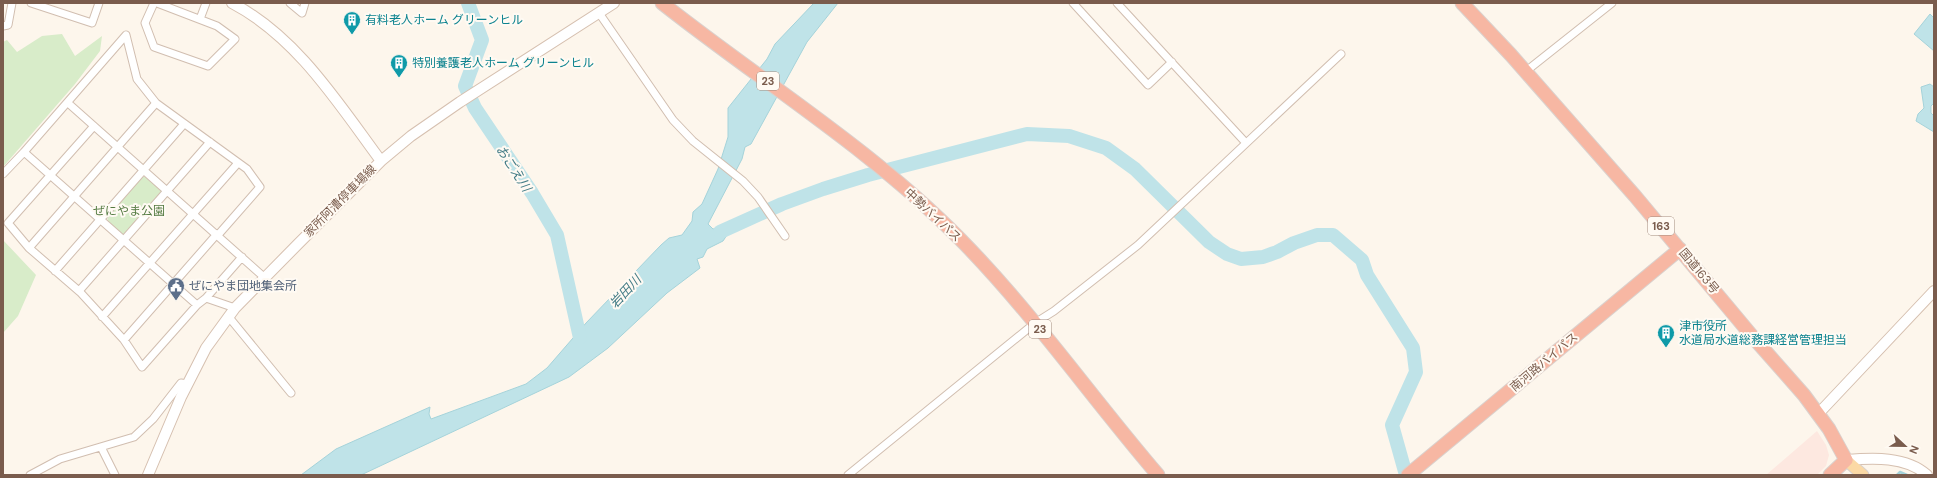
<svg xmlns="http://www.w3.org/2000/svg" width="1937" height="478" font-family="'DM Sans','Noto Sans JP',sans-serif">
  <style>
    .commercial { fill: #fde8e0 }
    .green { fill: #d8ecc9 }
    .water { fill: #bfe3e8; stroke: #a5d3da }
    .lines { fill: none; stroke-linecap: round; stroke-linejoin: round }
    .stream { stroke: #a5d3da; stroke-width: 2.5 }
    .river { stroke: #bfe3e8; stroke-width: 14 }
    .street-casing { stroke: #d1beb0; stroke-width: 9 }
    .secondary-casing { stroke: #d6c0b0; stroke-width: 12 }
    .primary-casing { stroke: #dad1cd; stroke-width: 13 }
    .highway-casing { stroke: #dad1cd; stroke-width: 15 }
    .street { stroke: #fff; stroke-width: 7 }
    .secondary { stroke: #fff; stroke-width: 10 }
    .primary { stroke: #fbd9a5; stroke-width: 11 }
    .highway { stroke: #f7b7a3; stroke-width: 13 }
    .labels { text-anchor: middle; stroke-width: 4; stroke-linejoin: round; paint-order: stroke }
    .shield { fill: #fffaf3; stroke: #a28b7f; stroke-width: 1 }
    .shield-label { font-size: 11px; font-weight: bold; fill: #7a5c4d }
    .culture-label { font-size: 12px; fill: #0d838f; stroke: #fffaf3; text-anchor: start }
    .street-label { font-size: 12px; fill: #7a5c4d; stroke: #fffaf3 }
    .park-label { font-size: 12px; fill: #537a41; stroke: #fffaf3 }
    .service-label { font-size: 12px; fill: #4e5e75; stroke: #fffaf3; text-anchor: start }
    .water-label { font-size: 13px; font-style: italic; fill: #437c86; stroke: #fffaf3 }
  </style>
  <rect width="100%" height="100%" fill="#fdf6ec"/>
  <!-- commercial -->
  <path class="commercial" d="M1817,431L1826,445L1829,455L1826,466L1817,475H1766Z"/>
  <!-- green -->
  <path class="green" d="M62,34L75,56L102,36L100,51L75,84L3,167V42L7,40L17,52L42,36Z
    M142,177H146L162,190V194L127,235H123L108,222L107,216Z
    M3,240L36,275L18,316L3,333Z"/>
  <!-- water -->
  <path class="water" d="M814,3H838L807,42L751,144L745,147L742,159L708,224L713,229L746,223L727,235L723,241L707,249L703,257L697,259L700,268L667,293L608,348L569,377L361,475H301L336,449L430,407L429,414L431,419L526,384L547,368L586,323L661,245L669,238L682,235L692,221L693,212L702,204L718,169L728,137V108L767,59L775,44Z
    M1930,14L1934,18V51L1914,34Z
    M1930,84L1934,87V103L1931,106V113L1934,116V132L1916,121L1918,114L1924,108L1921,87Z"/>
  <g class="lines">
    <!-- stream -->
    <path class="stream" d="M1897,475L1900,472L1907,475"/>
    <!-- river -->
    <path class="river" d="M468,3L482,40L465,86L475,108L532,193L557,235L580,338
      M720,232L782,204L823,189L868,175L1027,134L1069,136L1106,148L1135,169L1209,242L1227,254L1241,259L1263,257L1277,252L1294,243L1317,235H1333L1362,260L1367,275L1413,348L1416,372L1392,425L1406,475"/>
    <!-- street casing -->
    <g class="street-casing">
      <path id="street" d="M31,3L92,23L99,3
        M154,3L145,23L154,47L208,66L235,39L217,26L157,3
        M290,3L302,13L305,3
        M1073,3L1148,85L1172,62
        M1117,3L1246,143
        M599,13L673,120L693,141L743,181L758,197L785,236
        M200,19L206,3
        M3,26L8,25L12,3
        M1525,72L1612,3
        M68,103L265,278
        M94,126L8,223L29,248L80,292L124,340L142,367L197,305L206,298L235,308
        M3,174L24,152
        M29,248L156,103
        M55,271L184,124
        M79,291L210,142
        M206,298L242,257
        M197,305L24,152L126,35L137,79L156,103L247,169L260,187L218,235
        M228,316L291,393
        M102,317L238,163
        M124,340L217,234
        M101,447L115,475
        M30,475L60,459L134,437L153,419L181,383L187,384
        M848,475L1035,323L1054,311L1138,245L1341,54"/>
    </g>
    <!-- secondary casing -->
    <g class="secondary-casing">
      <path id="secondary" d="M232,3C297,37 338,103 381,161
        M1818,414L1934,291
        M1846,460C1873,458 1906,456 1927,475
        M148,475L181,397L206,348L235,308L298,244L381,161L411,136L460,102L614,3"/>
    </g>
    <!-- primary casing -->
    <g class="primary-casing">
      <path id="primary" d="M1846,460L1863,475"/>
    </g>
    <!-- highway casing -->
    <g class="highway-casing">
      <path id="highway" d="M662,3C762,82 870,148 960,239C1032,312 1091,397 1158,475
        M1462,3L1511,55L1635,196L1752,336L1804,395L1829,429L1846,460L1830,475
        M1408,475L1680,249"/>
    </g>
    <!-- street -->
    <use href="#street" class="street"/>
    <!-- secondary -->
    <use href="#secondary" class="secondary"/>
    <!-- primary -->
    <use href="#primary" class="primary"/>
    <!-- highway -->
    <use href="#highway" class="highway"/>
  </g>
  <!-- icons -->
  <defs>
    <g id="building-pin" transform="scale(0.9)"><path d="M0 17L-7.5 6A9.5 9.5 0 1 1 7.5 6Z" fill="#0f9aa8" stroke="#fffaf3"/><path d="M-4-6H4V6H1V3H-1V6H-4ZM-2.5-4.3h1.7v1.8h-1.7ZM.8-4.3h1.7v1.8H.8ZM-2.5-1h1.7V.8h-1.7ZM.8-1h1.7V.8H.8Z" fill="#fff"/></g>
    <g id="civic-pin" transform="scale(0.9)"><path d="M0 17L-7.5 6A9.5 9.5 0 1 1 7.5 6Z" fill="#5c6f8a" stroke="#fffaf3"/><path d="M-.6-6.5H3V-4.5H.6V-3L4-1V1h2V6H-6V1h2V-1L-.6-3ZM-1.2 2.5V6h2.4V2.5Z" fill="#fff"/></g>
  </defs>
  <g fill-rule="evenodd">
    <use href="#building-pin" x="352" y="20"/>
    <use href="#building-pin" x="399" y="63"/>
    <use href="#civic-pin" x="176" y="286"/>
    <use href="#building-pin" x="1666" y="333"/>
  </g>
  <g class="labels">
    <!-- shield labels -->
    <g class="shield">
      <rect x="757" y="72" width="22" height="18" rx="3"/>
      <rect x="1648" y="217" width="26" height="18" rx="3"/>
      <rect x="1029" y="320" width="22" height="18" rx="3"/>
    </g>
    <g class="shield-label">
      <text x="768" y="85">23</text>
      <text x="1661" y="230">163</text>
      <text x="1040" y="333">23</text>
    </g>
    <!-- culture labels -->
    <g class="culture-label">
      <text x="365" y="24">有料老人ホーム グリーンヒル</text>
      <text x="412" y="67">特別養護老人ホーム グリーンヒル</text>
      <text x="1679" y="330">津市役所<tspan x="1679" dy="14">水道局水道総務課経営管理担当</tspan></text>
    </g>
    <!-- street labels -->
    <g class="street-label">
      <text transform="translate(340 201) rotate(-45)" y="4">家所阿漕停車場線</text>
      <text transform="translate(933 215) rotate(43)" y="4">中勢バイパス</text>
      <text transform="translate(1699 271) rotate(50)" y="4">国道163号</text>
      <text transform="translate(1544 362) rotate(-40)" y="4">南河路バイパス</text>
    </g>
    <!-- park labels -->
    <g class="park-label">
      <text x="129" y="215">ぜにやま公園</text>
    </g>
    <!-- service labels -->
    <g class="service-label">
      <text x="189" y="290">ぜにやま団地集会所</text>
    </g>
    <!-- water labels -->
    <g class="water-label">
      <text transform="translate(514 168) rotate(57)" y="5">おごえ川</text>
      <text transform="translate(625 291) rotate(-47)" y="5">岩田川</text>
    </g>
  </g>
  <!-- border -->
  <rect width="1937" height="478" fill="none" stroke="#7a5c4d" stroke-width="8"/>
  <!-- north arrow -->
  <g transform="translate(1905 446) rotate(112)" stroke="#fffaf3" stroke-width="3" paint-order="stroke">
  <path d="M0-3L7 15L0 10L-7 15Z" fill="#7a5c4d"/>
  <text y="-6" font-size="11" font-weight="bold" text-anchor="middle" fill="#7a5c4d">N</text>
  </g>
</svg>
